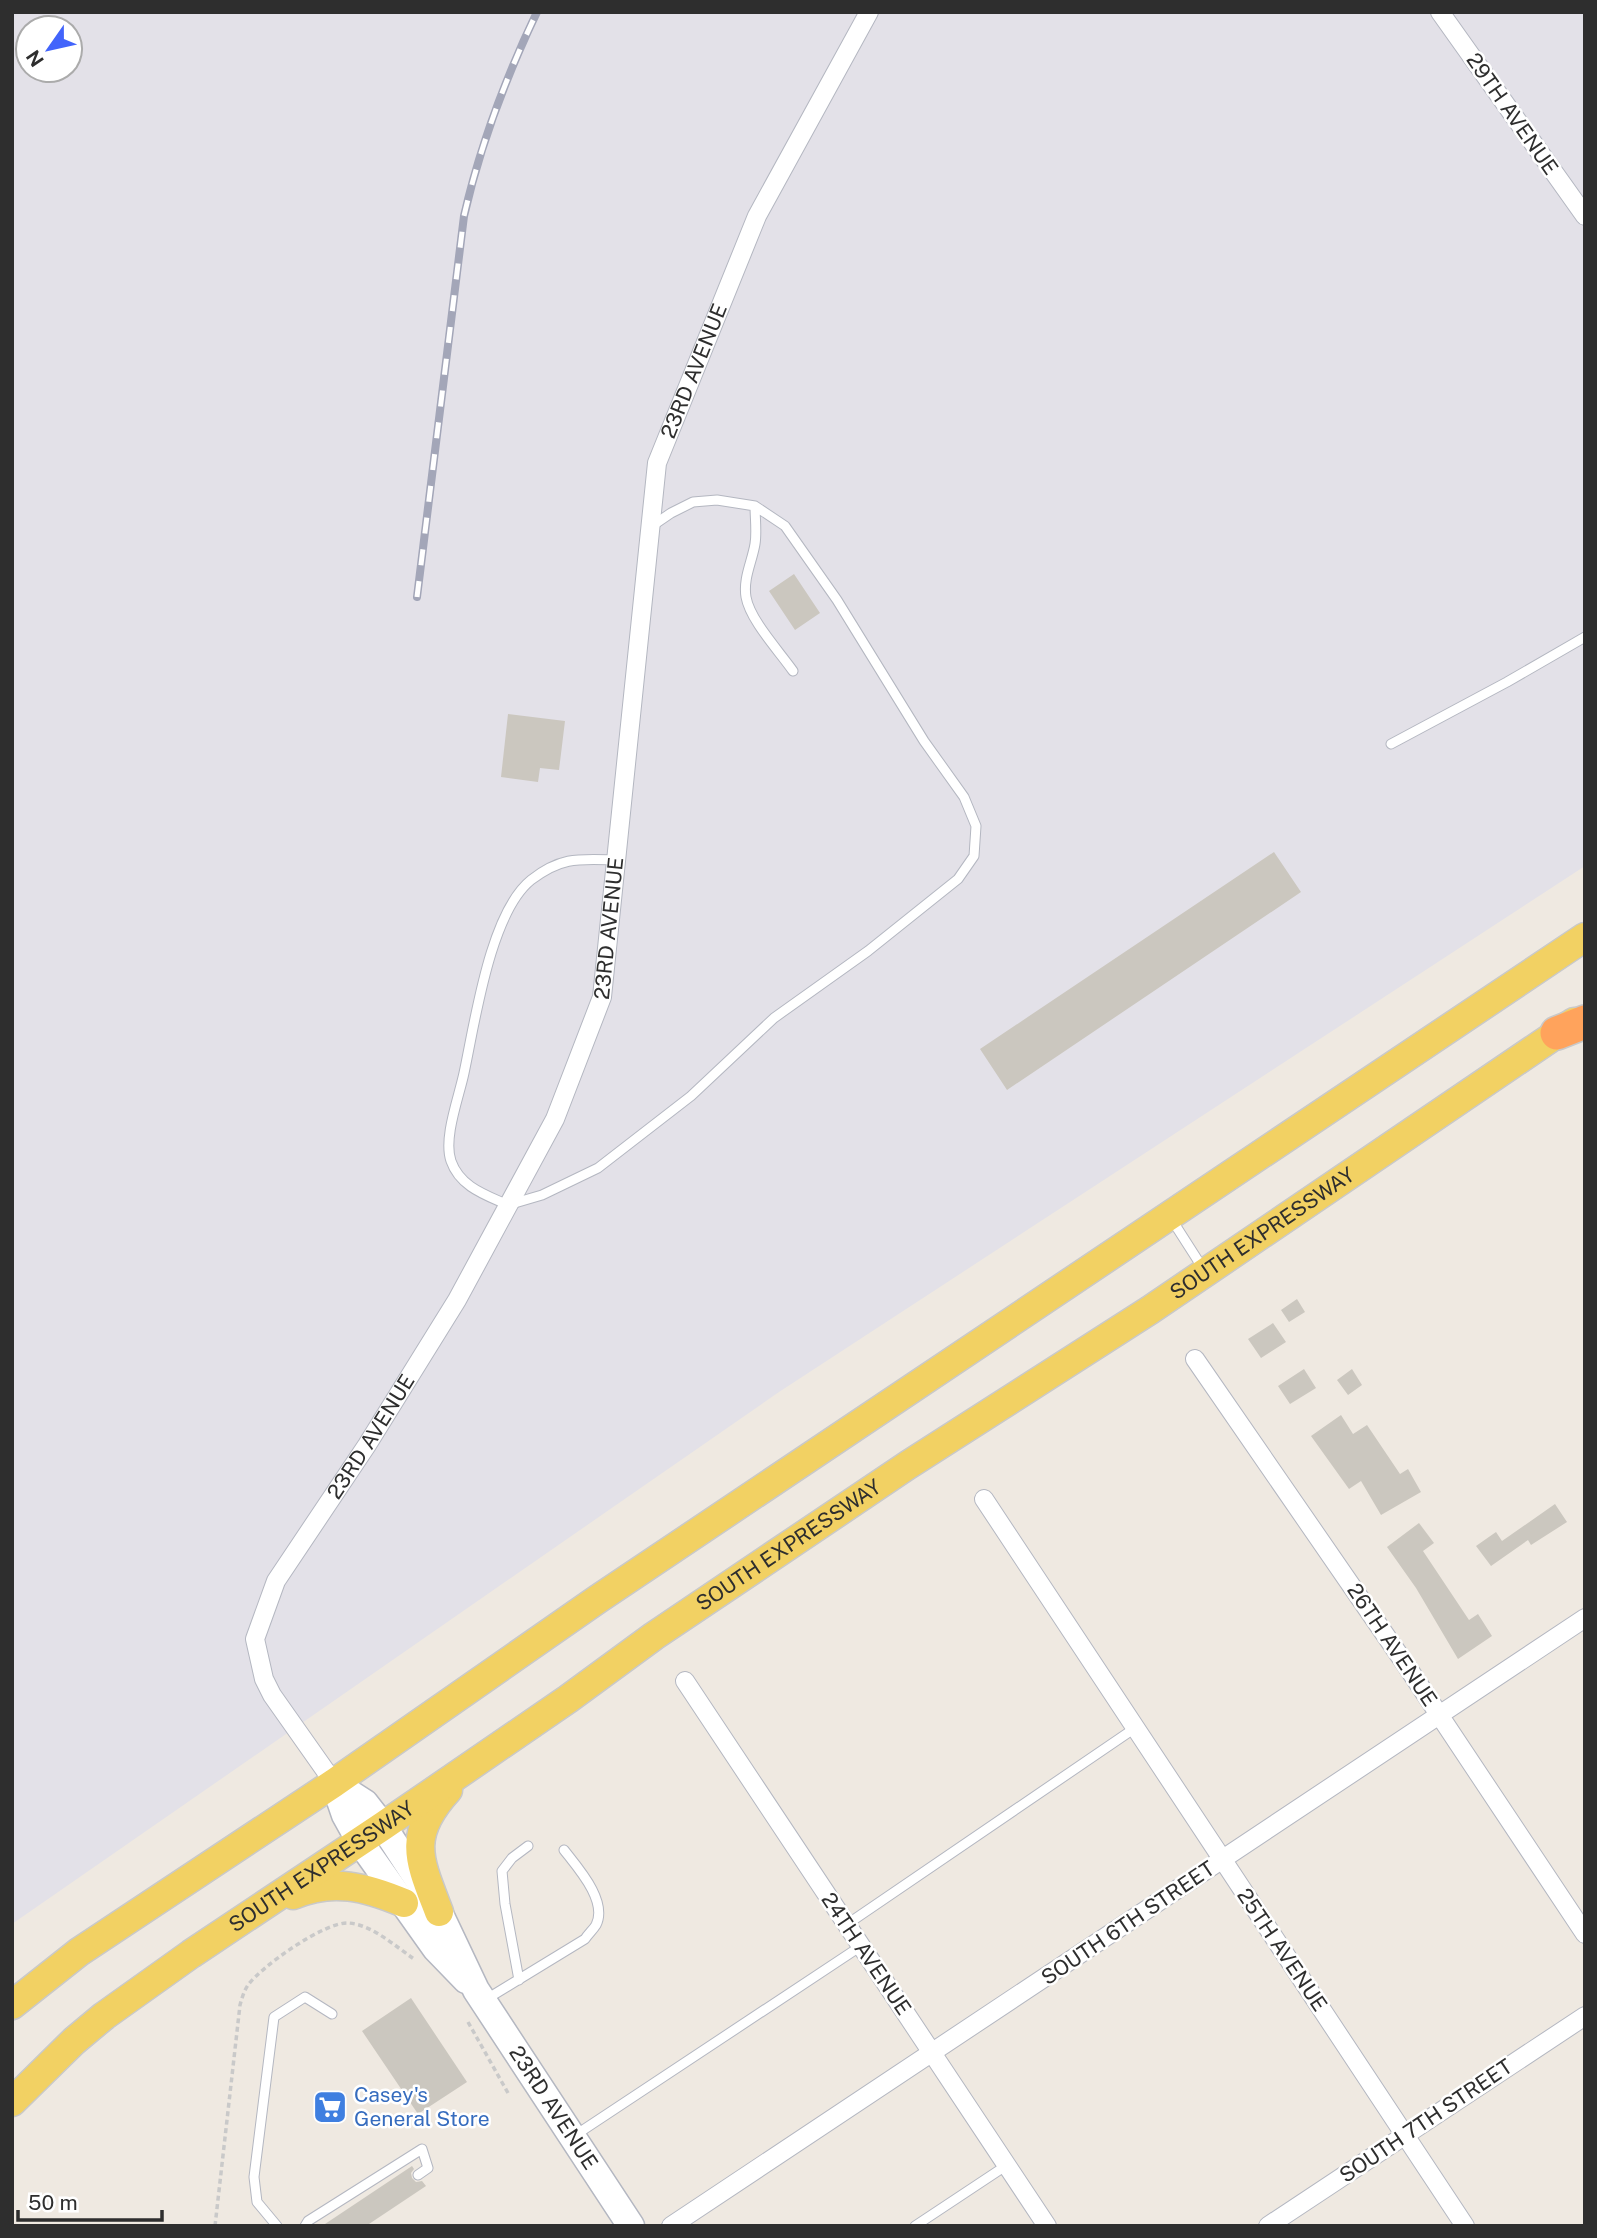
<svg xmlns="http://www.w3.org/2000/svg" width="1597" height="2238" font-family="'Public Sans',sans-serif">
  <style>
    .industrial { fill: #e3e1e8; fill-rule: evenodd }
    .building { fill: #cbc7bf }
    .lines { fill: none; stroke-linecap: round; stroke-linejoin: round }
    .lane-casing { stroke: #b4b7c1; stroke-width: 11 }
    .street-casing { stroke: #b4b7c1; stroke-width: 20 }
    .secondary-casing { stroke: #b4b7c1; stroke-width: 29 }
    .primary-casing { stroke: #c9c9c9; stroke-width: 31 }
    .highway-casing { stroke: #c9c9c9; stroke-width: 36 }
    .path { stroke: #c9c9c9; stroke-width: 3.5; stroke-dasharray: 5 3.5; stroke-linecap: butt }
    .lane { stroke: #fff; stroke-width: 9 }
    .street { stroke: #fff; stroke-width: 18 }
    .secondary { stroke: #fff; stroke-width: 26 }
    .primary { stroke: #f2d163; stroke-width: 28 }
    .highway { stroke: #ffa35c; stroke-width: 33 }
    .rail-casing { stroke: #a3a6b8; stroke-width: 8 }
    .rail { stroke: #fff; stroke-width: 5; stroke-dasharray: 16; stroke-linecap: butt }
    .labels { text-anchor: middle; stroke-width: 5; stroke-linejoin: round; paint-order: stroke }
    .street-label { font-size: 21px; fill: #2e2e2e; stroke: #fff }
    .shop-label { font-size: 21px; fill: #366cbe; stroke: #fff; text-anchor: start }
  </style>
  <rect width="100%" height="100%" fill="#efe9e1"/>
  <!-- industrial -->
  <path class="industrial" d="M12,12H1583L1585,15V866L779,1392L12,1924ZM28,28H70V70H28Z"/>
  <!-- building -->
  <path class="building" d="M794,574L820,613L795,630L769,591Z
    M508,714L565,721L559,770L540,768L538,782L501,777Z
    M1274,852L1301,892L1007,1090L980,1049Z
    M1297,1299L1305,1312L1289,1322L1281,1310Z
    M1273,1323L1286,1342L1261,1358L1248,1339Z
    M1304,1369L1316,1388L1290,1404L1278,1386Z
    M1352,1369L1362,1385L1348,1395L1337,1380Z
    M1341,1415L1353,1434L1367,1425L1400,1474L1408,1469L1421,1492L1381,1515L1361,1481L1349,1489L1311,1436Z
    M1555,1504L1567,1522L1531,1545L1528,1540L1491,1566L1476,1546L1496,1532L1502,1541Z
    M1419,1523L1434,1543L1423,1551L1469,1620L1478,1614L1492,1636L1458,1659L1416,1588L1387,1547Z
    M411,1998L467,2082L418,2114L362,2031Z
    M412,2166L414,2169L411,2173L412,2178L416,2182L422,2181L426,2186L366,2226H322Z"/>
  <g class="lines">
    <!-- lane casing -->
    <g class="lane-casing">
      <path id="lane" d="M755,506C755,518 757,532 755,544C752,562 743,578 746,597C750,620 779,651 793,671
        M1391,744L1507,682L1585,637
        M616,860C580,859 562,856 531,880C490,913 475,1022 464,1073C459,1097 443,1138 451,1161C460,1187 486,1195 508,1205L542,1195L598,1168L691,1096L774,1018L868,951L958,879L974,856L976,826L964,797L924,741L837,600L785,526L755,506L717,500L693,502L671,513L652,526
        M1172,1220L1204,1270
        M846,1925L1135,1728
        M519,1980L505,1904L502,1871L512,1858L528,1846
        M485,2000L585,1939C588,1934 593,1930 596,1925C608,1901 578,1868 564,1850
        M574,2136L861,1946
        M277,2226L257,2202L254,2177L274,2017L305,1997L332,2014
        M305,2226L308,2221L422,2149L428,2168L418,2175
        M915,2226L1007,2165"/>
    </g>
    <!-- street casing -->
    <g class="street-casing">
      <g id="street">
        <path d="M1440,12L1585,216"/>
        <path d="M1195,1359L1406,1665L1585,1934"/>
        <path d="M984,1499L1465,2226"/>
        <path d="M685,1681L1047,2226"/>
        <path id="s1" d="M334,1783L272,1695L264,1679L255,1639L276,1581L367,1445L457,1300L555,1119L602,997L657,463L757,216L869,12"/>
        <path d="M671,2226L1585,1618"/>
        <path d="M1268,2226L1585,2016"/>
      </g>
    </g>
    <!-- secondary casing -->
    <g class="secondary-casing">
      <g id="secondary">
        <path id="s2" d="M334,1783L365,1803L383,1826L439,1912L476,1990L631,2226"/>
        <path d="M334,1783L345,1815L360,1842L436,1949L466,1980"/>
      </g>
    </g>
    <!-- primary casing -->
    <g class="primary-casing">
      <g id="primary">
        <path d="M293,1895C333,1878 366,1887 404,1903"/>
        <path d="M439,1912C419,1860 406,1836 448,1790"/>
        <path d="M12,2005L79,1952L334,1783L598,1599L1585,937"/>
        <path id="s3" d="M12,2102L74,2041L104,2016L191,1954L383,1826L568,1699L654,1636L908,1465L1150,1310L1574,1022"/>
      </g>
    </g>
    <!-- highway casing -->
    <g class="highway-casing">
      <path id="highway" d="M1557,1033L1585,1022"/>
    </g>
    <!-- path -->
    <path class="path" d="M468,2022L508,2093
      M215,2226L240,2005C242,1998 244,1991 248,1985C262,1966 324,1922 348,1923C371,1924 395,1946 414,1959"/>
    <!-- lane -->
    <use href="#lane" class="lane"/>
    <!-- street -->
    <use href="#street" class="street"/>
    <!-- secondary -->
    <use href="#secondary" class="secondary"/>
    <!-- primary -->
    <use href="#primary" class="primary"/>
    <!-- highway -->
    <use href="#highway" class="highway"/>
    <!-- rail casing -->
    <g class="rail-casing">
      <path id="rail" d="M417,597L464,216C480,146 506,77 537,12"/>
    </g>
    <!-- rail -->
    <use href="#rail" class="rail"/>
  </g>
  <!-- icons -->
  <defs>
    <g id="supermarket-square" transform="scale(1.75)"><rect x="-9" y="-9" width="18" height="18" rx="4" fill="#3f7fe0" stroke="#fff"/><path d="M-6-5.5h2.5l.6 2H6L4.5 2H-2.5L-4.4-4H-6ZM-1.5 3.2a1.3 1.3 0 1 0 .1 0ZM3 3.2a1.3 1.3 0 1 0 .1 0Z" fill="#fff"/></g>
  </defs>
  <g fill-rule="evenodd">
    <use href="#supermarket-square" x="330" y="2107"/>
  </g>
  <g class="labels">
    <!-- street labels -->
    <g class="street-label">
      <text transform="translate(1512 114) rotate(55)" y="7">29TH AVENUE</text>
      <text dy="7" stroke="none"><textPath href="#s1" startOffset="1535">23RD AVENUE</textPath></text>
      <text dy="7" stroke="none"><textPath href="#s1" startOffset="968">23RD AVENUE</textPath></text>
      <text dy="7" stroke="none"><textPath href="#s3" startOffset="1524">SOUTH EXPRESSWAY</textPath></text>
      <text dy="7" stroke="none"><textPath href="#s1" startOffset="401">23RD AVENUE</textPath></text>
      <text dy="7" stroke="none"><textPath href="#s3" startOffset="957">SOUTH EXPRESSWAY</textPath></text>
      <text transform="translate(1392 1645) rotate(56)" y="7">26TH AVENUE</text>
      <text dy="7" stroke="none"><textPath href="#s3" startOffset="390">SOUTH EXPRESSWAY</textPath></text>
      <text transform="translate(1128 1923) rotate(-34)" y="7">SOUTH 6TH STREET</text>
      <text transform="translate(1282 1950) rotate(56)" y="7">25TH AVENUE</text>
      <text transform="translate(866 1954) rotate(56)" y="7">24TH AVENUE</text>
      <text dy="7" stroke="none"><textPath href="#s2" startOffset="396">23RD AVENUE</textPath></text>
      <text transform="translate(1426 2121) rotate(-34)" y="7">SOUTH 7TH STREET</text>
    </g>
    <!-- shop labels -->
    <g class="shop-label">
      <text x="354" y="2102">Casey's<tspan x="354" dy="24">General Store</tspan></text>
    </g>
  </g>
  <!-- border -->
  <rect width="1597" height="2238" fill="none" stroke="#2e2e2e" stroke-width="28"/>
  <!-- north arrow -->
  <g transform="translate(49 49) rotate(236)"><circle r="33" fill="#ffffff" stroke="#ababab" stroke-width="2"/>
  <path d="M0-5L12 26L0 18L-12 26Z" fill="#4264fb"/>
  <text y="-10" font-size="19" font-weight="bold" text-anchor="middle" fill="#2e2e2e">N</text>
  </g>
  <!-- scale -->
  <path d="M18 2210v10h144v-10" fill="none" stroke="#2e2e2e" stroke-width="3.5"/>
  <text x="28" y="2210" font-size="21" fill="#2e2e2e" stroke="#ffffff" stroke-width="5" paint-order="stroke">50 m</text>
</svg>
